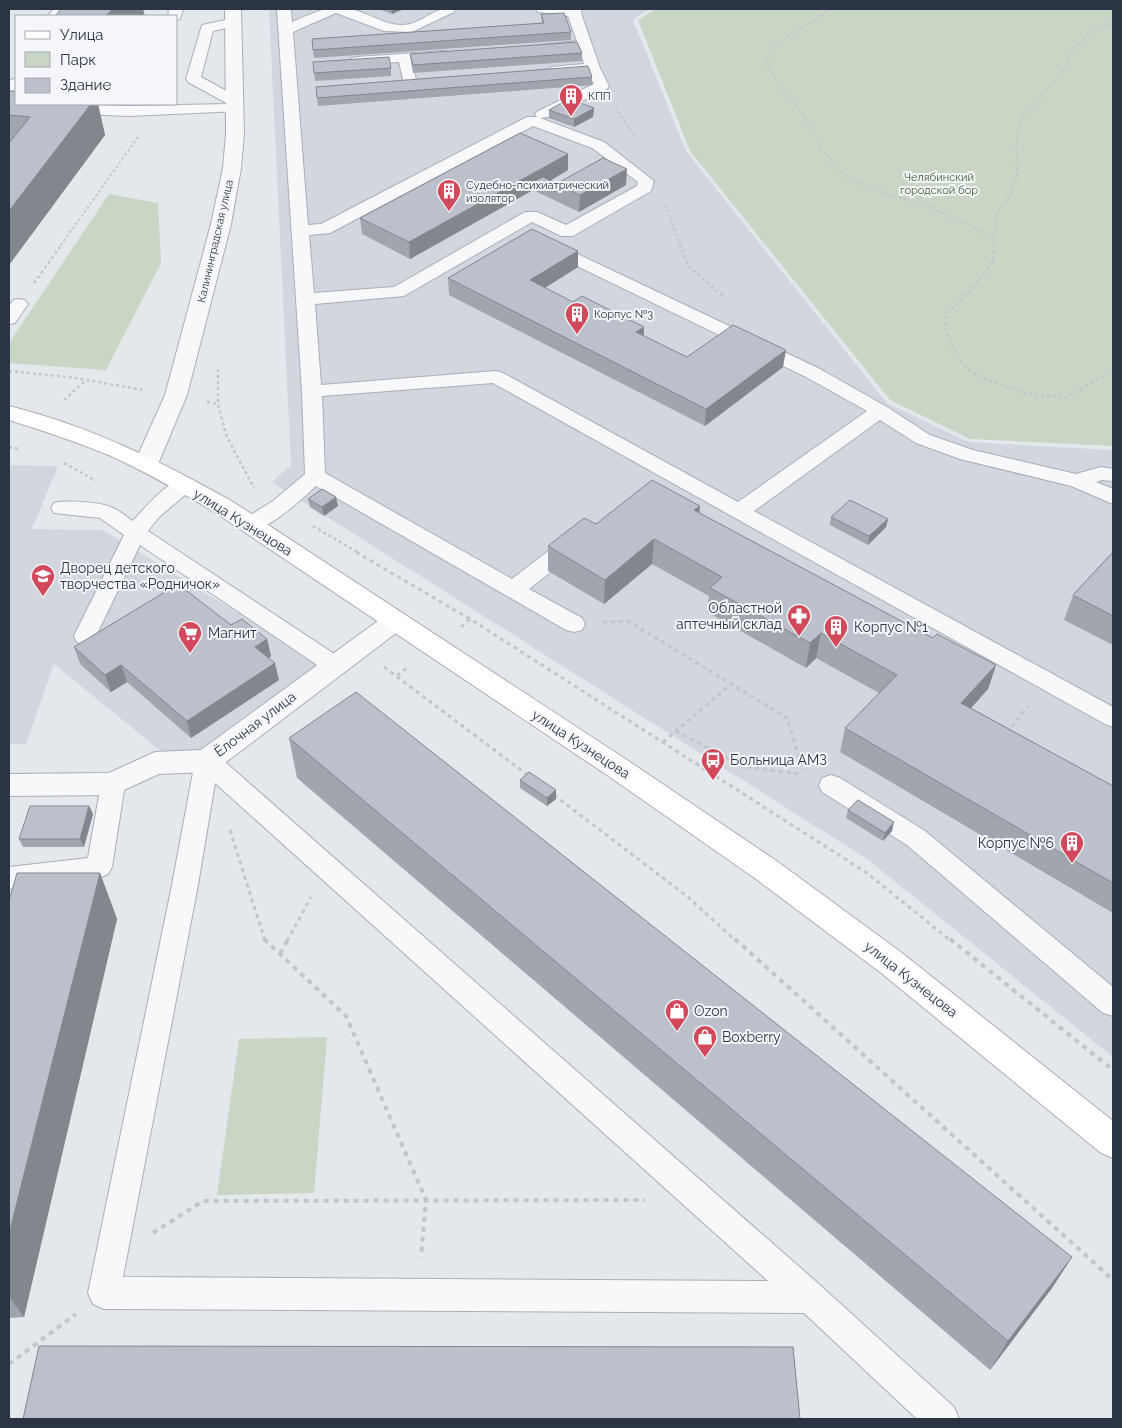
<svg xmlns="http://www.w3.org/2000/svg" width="1122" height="1428" font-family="Raleway,sans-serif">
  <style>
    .built { fill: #d2d6de }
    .green { fill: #c9d6c5 }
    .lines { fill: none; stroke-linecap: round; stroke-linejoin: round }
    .lane-casing { stroke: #a9aeb7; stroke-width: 2 }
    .street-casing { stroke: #a9aeb7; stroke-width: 2 }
    .secondary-casing { stroke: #a9aeb7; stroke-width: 2 }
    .path-far3 { stroke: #c2c5cb; stroke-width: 2; stroke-dasharray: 2.5 2.5; stroke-linecap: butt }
    .path-far2 { stroke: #c2c5cb; stroke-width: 2.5; stroke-dasharray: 3 3; stroke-linecap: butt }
    .path-far1 { stroke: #c2c5cb; stroke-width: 3; stroke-dasharray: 4 4; stroke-linecap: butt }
    .path { stroke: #c2c5cb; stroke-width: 4; stroke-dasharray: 5 5; stroke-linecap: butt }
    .lane { fill: #f7f8fa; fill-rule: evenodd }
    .street { fill: #f7f8fa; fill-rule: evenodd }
    .secondary { fill: #fff; fill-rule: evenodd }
    .wall { fill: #a1a5ae }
    .shaded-wall { fill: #83868d }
    .building { fill: #bbc0ca; stroke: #83868d }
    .labels { text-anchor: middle; stroke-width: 4; stroke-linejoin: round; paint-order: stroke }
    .far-poi-label { font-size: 11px; fill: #2b3445; stroke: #f4f6f9; text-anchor: start }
    .far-park-label { font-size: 11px; fill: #3f6138; stroke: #f4f6f9 }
    .far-street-label { font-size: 11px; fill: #2b3445; stroke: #f4f6f9 }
    .street-label { font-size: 14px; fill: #2b3445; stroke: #f4f6f9 }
    .poi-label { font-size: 14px; fill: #2b3445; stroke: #f4f6f9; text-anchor: start }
  </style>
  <rect width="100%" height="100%" fill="#e4e7ec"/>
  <!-- built -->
  <path class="built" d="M269,9H649L633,20L686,151L887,403L968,442L1113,450V1057L867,859L272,482L291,465Z
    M9,465L58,466L32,529L103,530L322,665L179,766L54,664L26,744H9Z"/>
  <!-- green -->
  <path class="green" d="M655,9H1113V446L970,439L890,400L690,151L638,20Z
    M109,194L158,203L161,263L106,370L9,363V343Z
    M327,1037L314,1193L217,1195L239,1039Z"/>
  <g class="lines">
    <!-- lane casing -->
    <g class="lane-casing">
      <path id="lane" d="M54,9H68L62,16H47Z
        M169,9H183L180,19L176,20V16H168Z
        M277,9H291L292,22C311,14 329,4 351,9C370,13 389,29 410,24C429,19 432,7 456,9L454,12L412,32L384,31L336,13L293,32L308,225L321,224L527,117H537L535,114L538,111L594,84L588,73H551L549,70L551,67L584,64L580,50L542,51L540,48L542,45L577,41L568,16L538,12L536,9H582L581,13L600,68L609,86L607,89L548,117L540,118L604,142L654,181L651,191L573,236H561L532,222L404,296L315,304L321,385L496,371L503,373L738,502L867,411L806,377L542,249L539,245L542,241L548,240L820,369L887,407L930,435L973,450L1076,474L1101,467L1113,469V481L1102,480L1096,482L1113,489V504L1071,486L960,459L916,443L880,420L754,511L1113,707V727L1105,724L493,383L322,396L325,473L512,579L565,538L573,536L581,538L584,543L581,548L529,589L582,618L585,624L582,630L574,632L566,630L316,486C300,500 266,535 244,529L240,524L244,519L273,501L305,474L302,391ZM533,126L592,148L638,182L637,186L566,225L537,212H525L394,287L314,293L309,235L330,233Z
        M234,18L241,22L239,25L213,31L201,77L241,99L243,102L241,105L243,108L240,111L129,116L9,111V102L129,106L228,104L188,82L186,79L202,25Z
        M443,51L448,52L450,55L448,58L413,61L416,81L414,84H404L399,62L357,65L352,64L350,61L352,58L357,57Z
        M16,78V92L9,95V81Z
        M19,299L25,300L28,304L15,323L9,324V306L13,300Z
        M184,478L191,480L194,485L191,490L159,517L148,531L342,659L346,665L342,671L334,673L326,671L140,545L93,642L85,644L77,642L74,636L124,535L100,518L54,513L51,508L54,503C66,500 102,502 113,508C120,511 127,517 133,521C145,507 166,483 184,478Z
        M207,752L216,754L821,1286L954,1407L959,1419H917L804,1313L104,1309L93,1304L88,1293L172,885L195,761L198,754ZM215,783L768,1281L123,1277L198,885Z
        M113,774L122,777L125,784L112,867L108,874L99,878L9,889V867L88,858L101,784L104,777Z
        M831,775L840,778L925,831L1113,987V1016L1103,1013L907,845L822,792L819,785L822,778Z"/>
    </g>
    <!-- street casing -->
    <g class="street-casing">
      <path id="street" d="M225,9H241L244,134L241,168L231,224L187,395L158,464L154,469L146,471L138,469L134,464L165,395L211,224L223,168L226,134Z
        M395,612L404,615L408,621L404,627L217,769L207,772L159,774L113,795L9,796V774L109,773L155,752L201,750L386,615Z"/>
    </g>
    <!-- secondary casing -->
    <g class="secondary-casing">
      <path id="secondary" d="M9,406C89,426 161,461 233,502L630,762L778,862L902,953L1113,1121V1158L1101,1153L880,972L756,879L610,777L216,513C182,493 147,472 111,456C77,442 44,431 9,420Z"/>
    </g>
    <!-- path-far3 -->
    <path class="path-far3" d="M832,9L773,46L766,61L783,93L803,114L822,150L845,176L878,191L928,206L996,238
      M616,108L636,138
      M666,205L680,245
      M61,245L138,137
      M994,245L997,213L1011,194L1017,175L1016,144L1021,118L1065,69L1072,50L1088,34L1113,22"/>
    <!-- path-far2 -->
    <path class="path-far2" d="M680,244L688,266L725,298
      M994,244L993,261L971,290L946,314V332L959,360L970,371L988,380L1025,393L1066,398L1113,370
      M34,283L62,244
      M218,369V404L227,437L254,488
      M9,371L69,377L144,390
      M64,400L85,381
      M207,402L218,404
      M9,447L20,449
      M64,463L96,481
      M313,526L359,553"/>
    <!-- path-far1 -->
    <path class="path-far1" d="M356,552L470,619L867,873L951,941
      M603,622L628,621L787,718L803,770
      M461,627L470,619
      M384,667L529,776
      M397,676L408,667
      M676,731L744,767L802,774
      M1007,733L1028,706
      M663,742L731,684
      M554,795L688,897L736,941
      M230,830L265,941
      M287,941L311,897"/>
    <!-- path -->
    <path class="path" d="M264,939L346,1016L426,1200L421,1257
      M735,939L1113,1280
      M950,939L1113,1070
      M280,954L288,939
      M153,1233L203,1201L645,1200
      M9,1364L76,1314"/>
    <!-- lane -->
    <use href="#lane" class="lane"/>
    <!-- street -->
    <use href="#street" class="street"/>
    <!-- secondary -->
    <use href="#secondary" class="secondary"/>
  </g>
  <!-- wall -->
  <path class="wall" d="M378,9H404L392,14Z
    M541,14L571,32V40L314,58L312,39L542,24Z
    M582,53V61L413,73L411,62L410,54Z
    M313,62L391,68V76L315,81Z
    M592,77V85L318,106L316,87Z
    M9,91L16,104H98L105,135L9,265Z
    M594,108L593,117L574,127L549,118V110Z
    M568,154V170L551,180L557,184L626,185L579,212L533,190L410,259L362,234L360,218Z
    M578,251V267L545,288L573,302L644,327V336L687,357L783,367L705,426L449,295L448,278Z
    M308,499L338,506L324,516L310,507Z
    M699,513L933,638L996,665L988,689L971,708L1113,786V913L840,752L845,728L879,693L816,658L806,668L707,612L709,596L652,564L604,604L548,571V546L596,524Z
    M831,517L888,519L886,527L868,545L830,525Z
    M1113,552V645L1064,620L1073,595Z
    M231,625L267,639L271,656L269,658L279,680L191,738L127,682L111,692L80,664L74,647Z
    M289,738L1072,1257L1052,1288L990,1370L297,778Z
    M520,780L556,790V799L547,806L520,788Z
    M89,806L93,814L84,847H23L19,839Z
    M848,810L892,831L883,841L846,818Z
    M100,873L117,919L24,1317L9,1318V901Z"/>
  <!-- shaded-wall -->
  <path class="shaded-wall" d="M112,9H143L145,16H106Z
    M391,9H404L392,14Z
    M91,104H98L105,135L9,265V211Z
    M594,108L593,117L574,127V119Z
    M568,154V170L541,186L533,182V190L410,259L409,242Z
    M627,169L626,185L579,212L580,195Z
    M578,251V267L530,297V280Z
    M644,327L643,344L636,332Z
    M786,350L783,367L705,426L706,409Z
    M336,497L338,506L324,516L322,507Z
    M700,506L698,530L694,510Z
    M888,519L886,527L868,545L869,536Z
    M654,539L652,564L604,604L605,580Z
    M821,633L816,658L806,668L810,643Z
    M267,639L271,656L259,664L255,647Z
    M275,663L279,680L191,738L187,721Z
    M121,665L127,682L111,692L105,675Z
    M996,665L988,689L954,727L961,703Z
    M556,790V799L547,806V798Z
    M89,806L93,814L84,847L80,839Z
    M894,822L892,831L883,841L885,833Z
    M100,873L117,919L24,1317L9,1297V1234Z
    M1072,1257L1052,1288L990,1370L1008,1341Z"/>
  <!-- building -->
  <path class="building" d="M61,9H112L106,16H55Z
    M564,13L571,32L313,50L312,39L544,23L541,14Z
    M577,42L582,53L413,65L410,54Z
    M389,57L391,68L314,73L313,62Z
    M588,66L592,77L317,98L316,87Z
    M9,91H16V104H91L9,211V143L30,117L9,115Z
    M569,99L594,108L574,119L549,110Z
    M520,133L568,154L409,242L360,218Z
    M603,158L627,169L580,195L556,184Z
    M543,177L557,184H556V192L533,182Z
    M532,229L578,251L530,280L573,302L582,296L644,327L636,332L687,357L733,325L786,350L706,409L448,278Z
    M652,480L700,506L694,510L933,638L937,634L996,665L961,703L1113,786V883L845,728L897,675L821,633L810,643L710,588L722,577L654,539L605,580L548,546L584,518L596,524Z
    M322,489L336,497L322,507L308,499Z
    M850,500L888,519L869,536L831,517Z
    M1113,552V616L1073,595Z
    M178,584L231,625L242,619L267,639L255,647L275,663L187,721L121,665L105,675L74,647Z
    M356,692L1072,1257L1008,1341L289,738Z
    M529,772L556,790L547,798L520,780Z
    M858,800L894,822L885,833L848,810Z
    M30,806H89L80,839H19Z
    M17,873H100L9,1234V901Z
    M39,1346L793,1347L800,1419H23Z"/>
  <!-- icons -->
  <defs>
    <g id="building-pin" transform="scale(1.25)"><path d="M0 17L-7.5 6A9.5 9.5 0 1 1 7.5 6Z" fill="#d1495b" stroke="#f4f6f9"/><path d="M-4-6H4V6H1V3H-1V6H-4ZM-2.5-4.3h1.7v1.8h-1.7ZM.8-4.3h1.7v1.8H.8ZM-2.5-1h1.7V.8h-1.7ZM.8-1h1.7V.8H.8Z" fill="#fff"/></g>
    <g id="school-pin" transform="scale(1.25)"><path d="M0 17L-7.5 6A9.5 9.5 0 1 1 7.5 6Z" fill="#d1495b" stroke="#f4f6f9"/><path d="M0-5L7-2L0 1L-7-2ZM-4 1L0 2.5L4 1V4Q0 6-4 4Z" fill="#fff"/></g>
    <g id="pharmacy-pin" transform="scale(1.25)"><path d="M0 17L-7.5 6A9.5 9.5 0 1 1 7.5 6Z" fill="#d1495b" stroke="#f4f6f9"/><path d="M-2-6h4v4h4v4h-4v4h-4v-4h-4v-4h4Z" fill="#fff"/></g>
    <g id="supermarket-pin" transform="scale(1.25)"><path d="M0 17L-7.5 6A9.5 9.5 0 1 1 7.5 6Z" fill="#d1495b" stroke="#f4f6f9"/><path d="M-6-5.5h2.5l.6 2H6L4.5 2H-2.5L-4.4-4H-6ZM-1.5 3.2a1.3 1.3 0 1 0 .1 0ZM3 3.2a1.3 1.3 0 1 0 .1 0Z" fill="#fff"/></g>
    <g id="bus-pin" transform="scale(1.25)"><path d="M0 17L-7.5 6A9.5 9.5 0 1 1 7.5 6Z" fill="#d1495b" stroke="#f4f6f9"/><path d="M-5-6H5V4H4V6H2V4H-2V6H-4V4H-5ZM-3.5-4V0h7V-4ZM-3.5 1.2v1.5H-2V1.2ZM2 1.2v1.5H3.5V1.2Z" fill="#fff"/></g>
    <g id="shop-pin" transform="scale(1.25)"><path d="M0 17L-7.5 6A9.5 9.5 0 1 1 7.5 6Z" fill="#d1495b" stroke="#f4f6f9"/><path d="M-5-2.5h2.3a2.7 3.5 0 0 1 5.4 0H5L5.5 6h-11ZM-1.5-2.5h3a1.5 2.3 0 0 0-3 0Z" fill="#fff"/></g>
  </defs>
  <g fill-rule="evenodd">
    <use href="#building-pin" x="571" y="96"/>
    <use href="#building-pin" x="449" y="191"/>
    <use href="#building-pin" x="577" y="314"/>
    <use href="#school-pin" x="43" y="576"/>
    <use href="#pharmacy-pin" x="799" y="616"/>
    <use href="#building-pin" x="836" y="627"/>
    <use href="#supermarket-pin" x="190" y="633"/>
    <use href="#bus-pin" x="713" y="760"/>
    <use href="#building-pin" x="1072" y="843"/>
    <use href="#shop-pin" x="677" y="1011"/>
    <use href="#shop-pin" x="705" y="1037"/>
  </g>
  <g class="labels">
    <!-- far-poi labels -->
    <g class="far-poi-label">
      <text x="588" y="100">КПП</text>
      <text x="466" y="189">Судебно-психиатрический<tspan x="466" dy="13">изолятор</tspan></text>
      <text x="594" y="318">Корпус №3</text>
    </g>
    <!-- far-park labels -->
    <g class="far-park-label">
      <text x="939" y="181">Челябинский<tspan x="939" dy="13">городской бор</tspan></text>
    </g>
    <!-- far-street labels -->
    <g class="far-street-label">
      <text transform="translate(215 241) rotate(-77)" y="4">Калининградская улица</text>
    </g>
    <!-- street labels -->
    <g class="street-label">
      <text transform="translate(243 522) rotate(32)" y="5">улица Кузнецова</text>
      <text transform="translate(255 724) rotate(-37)" y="5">Ёлочная улица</text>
      <text transform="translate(581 744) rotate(33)" y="5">улица Кузнецова</text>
      <text transform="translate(911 979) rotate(38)" y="5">улица Кузнецова</text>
    </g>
    <!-- poi labels -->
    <g class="poi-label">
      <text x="60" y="573">Дворец детского<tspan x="60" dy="16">творчества «Родничок»</tspan></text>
      <text x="782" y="613" text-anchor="end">Областной<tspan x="782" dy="16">аптечный склад</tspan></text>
      <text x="854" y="632">Корпус №1</text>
      <text x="208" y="638">Магнит</text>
      <text x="730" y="765">Больница АМЗ</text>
      <text x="1054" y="848" text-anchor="end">Корпус №6</text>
      <text x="694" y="1016">Ozon</text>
      <text x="722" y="1042">Boxberry</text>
    </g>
  </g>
  <!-- border -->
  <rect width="1122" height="1428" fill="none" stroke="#2b3445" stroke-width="20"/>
  <!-- legend -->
  <rect x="15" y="15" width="162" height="90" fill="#f4f6f9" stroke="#a4a8b1"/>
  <rect x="25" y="31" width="25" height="8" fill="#ffffff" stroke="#a4a8b1"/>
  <text x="60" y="40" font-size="15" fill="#2b3445">Улица</text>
  <rect x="25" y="52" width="25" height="15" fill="#c9d6c5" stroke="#a4a8b1"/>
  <text x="60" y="65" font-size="15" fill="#2b3445">Парк</text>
  <rect x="25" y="78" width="25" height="15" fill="#bbc0ca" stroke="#a4a8b1"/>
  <text x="60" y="90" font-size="15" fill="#2b3445">Здание</text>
</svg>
